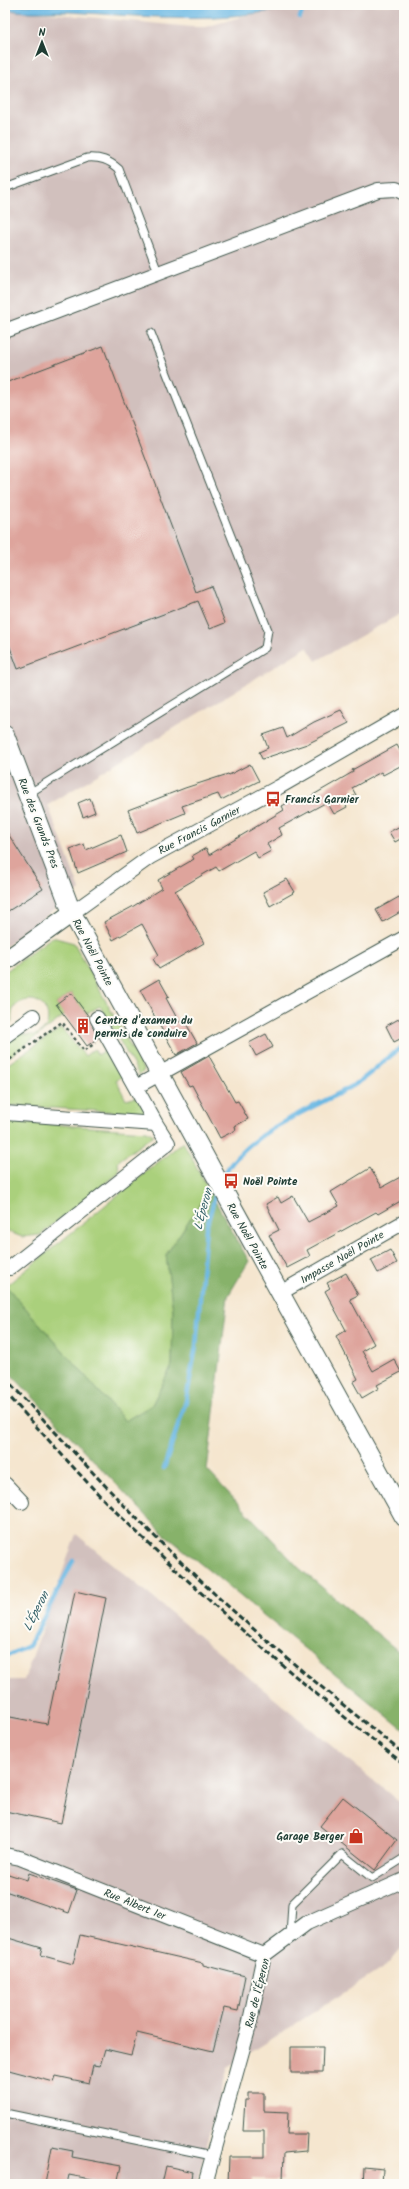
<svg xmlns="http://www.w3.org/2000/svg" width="409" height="2189" font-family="Kalam,sans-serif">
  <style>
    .industrial { fill: #d1c0bd }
    .green { fill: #aad07b; stroke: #648658 }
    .forest { fill: #87b26b; stroke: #537850 }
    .water { fill: #69b7e3; stroke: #447a8c }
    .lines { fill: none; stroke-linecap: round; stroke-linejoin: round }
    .stream { stroke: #69b7e3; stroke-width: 4.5 }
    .building { fill: #dea49c }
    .service-casing { stroke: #3f564b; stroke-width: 9 }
    .minor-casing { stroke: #3f564b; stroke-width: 16 }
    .tertiary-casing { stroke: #3f564b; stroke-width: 20 }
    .path { stroke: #3f564b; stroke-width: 2.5; stroke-dasharray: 3 3; stroke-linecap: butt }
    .service { stroke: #fff; stroke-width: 7 }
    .minor { stroke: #fff; stroke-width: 14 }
    .tertiary { stroke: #fff; stroke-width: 18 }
    .rail { stroke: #1f3d34; stroke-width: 3; stroke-dasharray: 6 3; stroke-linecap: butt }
    .labels { text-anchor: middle; stroke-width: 4; stroke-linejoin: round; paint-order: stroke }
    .poi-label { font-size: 11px; font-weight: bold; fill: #1f3d34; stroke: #fdfcf7; text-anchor: start }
    .street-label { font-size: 11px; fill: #1f3d34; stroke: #fdfcf7 }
    .water-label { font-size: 12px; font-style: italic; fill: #356269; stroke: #fdfcf7 }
  </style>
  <rect width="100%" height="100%" fill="#fdfcf7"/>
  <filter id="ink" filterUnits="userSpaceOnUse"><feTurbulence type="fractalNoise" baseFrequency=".025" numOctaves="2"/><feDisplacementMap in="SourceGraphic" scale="8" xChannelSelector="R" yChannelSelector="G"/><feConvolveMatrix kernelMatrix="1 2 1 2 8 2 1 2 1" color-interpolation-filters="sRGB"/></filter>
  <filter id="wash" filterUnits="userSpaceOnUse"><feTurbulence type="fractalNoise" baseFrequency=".012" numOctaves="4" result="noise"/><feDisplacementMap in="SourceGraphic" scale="16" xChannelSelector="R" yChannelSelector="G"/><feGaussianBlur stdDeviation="0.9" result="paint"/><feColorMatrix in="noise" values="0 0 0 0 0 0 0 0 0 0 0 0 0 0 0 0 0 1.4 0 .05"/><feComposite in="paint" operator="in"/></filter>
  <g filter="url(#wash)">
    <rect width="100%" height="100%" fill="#f5e6cf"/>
    <!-- industrial -->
    <path class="industrial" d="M283,5H404V612L316,661L307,647L48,805L80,890L5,947V9L202,28Z
      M76,1534L404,1806V1945L386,1966L228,2067L196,2184H5V1680H24Z"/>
    <!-- green -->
    <path class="green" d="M52,937L74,943L144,1071L139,1075L100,1006L86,1014L71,993L56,1004L65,1015L5,1060V1041L17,1033C22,1034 30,1036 35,1035C60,1027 45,989 19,1003C12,1007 11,1015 12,1022L5,1028V972Z
      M61,1028L85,1056L94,1049L98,1055L110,1047L126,1075L116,1080L126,1100L137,1097L148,1114L5,1105V1066Z
      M5,1121L146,1131L154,1135L118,1161L119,1172L40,1235L22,1237L5,1230Z
      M183,1142L209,1190L166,1255L173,1310L172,1365L152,1405L125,1421L6,1286Z"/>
    <!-- forest -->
    <path class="forest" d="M209,1190L249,1261L228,1296L207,1470L299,1568L404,1656V1730L163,1533L5,1368L6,1286L125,1421L152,1405L172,1365L173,1310L166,1255Z"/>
    <!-- water -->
    <path class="water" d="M5,5H298C224,25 144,16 68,12C47,11 26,14 5,9Z"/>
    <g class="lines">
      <!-- stream -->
      <path class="stream" d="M300,17L305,5
        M222,1179C244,1132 312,1110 354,1085C372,1074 386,1057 404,1046
        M164,1468L186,1401L196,1346L206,1228L217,1189
        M5,1657L29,1646L73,1561"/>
    </g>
    <g id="blocks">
      <!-- building -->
      <path class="building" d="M103,346L196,592L211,586L225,623L210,629L198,601L18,669L5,634V383Z
        M341,710L349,723L307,744L262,759L259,752L268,748L263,735L283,728L287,738L314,722Z
        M397,745L404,758V764L383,775L381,772L352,788L356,795L344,802L347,807L334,814L327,802L279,828L282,835L267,844L271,851L258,858L254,851L219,871L216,867L175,891L204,943L159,969L153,959L159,955L142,924L113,940L104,922L132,907L162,888L158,880L194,859L192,856L206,848L209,855L284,810L282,806L298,797L301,802L353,772L352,770Z
        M250,764L259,781L221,800L218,794L182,806L185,813L137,833L128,810L185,788L228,774L229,775Z
        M90,798L95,812L83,817L78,803Z
        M404,824V837L395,842L389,832Z
        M5,829L43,889L5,913Z
        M121,835L127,852L78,873L70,849L84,844L86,850Z
        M287,879L295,892L270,906L263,892Z
        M399,897L404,910L383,922L376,910Z
        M159,979L169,997L166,998L179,1022L184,1020L197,1043L176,1055L140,990Z
        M71,993L89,1017L98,1038L87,1046L56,1004Z
        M404,1016V1037L394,1042L386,1026Z
        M266,1034L273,1047L256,1056L249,1043Z
        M209,1056L235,1102L238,1101L248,1119L235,1126L236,1130L220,1138L192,1085L189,1086L181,1072Z
        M370,1168L382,1187L404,1175V1199L378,1214L376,1212L307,1250L310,1256L287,1268L269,1235L279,1230L266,1204L278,1197L281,1203L293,1196L308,1222L339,1206L331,1192Z
        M390,1250L397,1263L378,1273L371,1260Z
        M346,1273L358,1295L350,1299L374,1344L362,1351L373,1371L394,1359L401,1372L377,1385L379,1388L362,1398L353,1382L358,1379L336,1336L346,1330L325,1291L330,1288L327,1283Z
        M75,1591L106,1598L61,1823L5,1811V1716L47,1724Z
        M343,1797L397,1840L375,1870L320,1826Z
        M5,1873L27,1880L29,1873L77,1890L69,1913L5,1891Z
        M80,1935L203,1963V1965L245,1976L238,2011L224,2008L213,2051L137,2033L131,2055L105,2049L100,2066L93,2065L89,2083L56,2076L54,2082L5,2069V1937L42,1948L40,1955L73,1964Z
        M291,2047H323L322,2073H291Z
        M248,2093H264V2111L288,2112L287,2134H307L306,2151L284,2153L283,2180L252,2179V2184H228L229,2157H264V2131H243L245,2100H248Z
        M52,2147L73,2151L72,2157L121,2166L117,2184L69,2175L67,2184H45Z
        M166,2166L193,2172L191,2184H162Z
        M364,2167L383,2169L382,2184H363Z"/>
    </g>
  </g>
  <g filter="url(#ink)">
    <use href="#blocks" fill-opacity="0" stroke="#3f564b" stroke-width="1"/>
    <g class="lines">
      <!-- service casing -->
      <g class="service-casing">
        <path id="service" d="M5,188L87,158C100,157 109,160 119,169L158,272
          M28,794L265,648L268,630L151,333
          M290,1936L292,1904L342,1854L372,1878L404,1858
          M5,2113L212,2156"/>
      </g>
      <!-- minor casing -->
      <g class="minor-casing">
        <path id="minor" d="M5,331L378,190L396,189L404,193
          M72,913L150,857L279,787L404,715
          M97,1018L156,1124
          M5,1036L33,1016
          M136,1087L404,938
          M5,1113L156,1124L168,1143L10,1268
          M280,1293L404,1222
          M5,1484L22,1502
          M5,1855L20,1858L264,1955
          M205,2184L249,2026L264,1955L307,1923L404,1880"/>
      </g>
      <!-- tertiary casing -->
      <g class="tertiary-casing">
        <path id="tertiary" d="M5,735L72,913L215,1175L404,1517
          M5,961L72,913"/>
      </g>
      <!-- path -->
      <path class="path" d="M5,1063L62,1022L84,1051L95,1043"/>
      <!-- service -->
      <use href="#service" class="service"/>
      <!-- minor -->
      <use href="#minor" class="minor"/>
      <!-- tertiary -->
      <use href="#tertiary" class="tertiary"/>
      <!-- rail -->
      <path class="rail" d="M5,1378C63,1440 120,1504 182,1563C252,1631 328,1693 404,1754
        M5,1392C39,1429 72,1467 107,1503C201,1596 300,1684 404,1764"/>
    </g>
  </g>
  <!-- icons -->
  <defs>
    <g id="bus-bare" transform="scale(1.2)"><path d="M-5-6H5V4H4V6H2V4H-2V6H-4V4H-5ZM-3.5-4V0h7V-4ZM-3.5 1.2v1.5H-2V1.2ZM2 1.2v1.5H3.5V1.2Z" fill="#c8321e" stroke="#fdfcf7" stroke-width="2.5" paint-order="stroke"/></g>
    <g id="building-bare" transform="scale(1.2)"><path d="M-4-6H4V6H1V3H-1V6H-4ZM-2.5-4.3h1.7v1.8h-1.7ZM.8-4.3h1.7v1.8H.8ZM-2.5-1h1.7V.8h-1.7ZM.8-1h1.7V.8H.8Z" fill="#c8321e" stroke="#fdfcf7" stroke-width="2.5" paint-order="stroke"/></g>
    <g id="shop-bare" transform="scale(1.2)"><path d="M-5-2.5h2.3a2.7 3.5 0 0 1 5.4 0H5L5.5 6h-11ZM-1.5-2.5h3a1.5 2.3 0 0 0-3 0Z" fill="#c8321e" stroke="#fdfcf7" stroke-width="2.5" paint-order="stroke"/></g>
  </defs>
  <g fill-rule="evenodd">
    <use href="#bus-bare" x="273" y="799"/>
    <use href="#building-bare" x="83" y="1026"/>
    <use href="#bus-bare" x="231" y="1181"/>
    <use href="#shop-bare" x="356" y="1836"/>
  </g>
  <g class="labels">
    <!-- poi labels -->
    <g class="poi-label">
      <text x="285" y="803">Francis Garnier</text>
      <text x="95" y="1024">Centre d'examen du<tspan x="95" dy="13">permis de conduire</tspan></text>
      <text x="243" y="1185">Noël Pointe</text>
      <text x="344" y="1840" text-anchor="end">Garage Berger</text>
    </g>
    <!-- street labels -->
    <g class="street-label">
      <text transform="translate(39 823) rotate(69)" y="4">Rue des Grands Pres</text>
      <text transform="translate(199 830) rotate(-28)" y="4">Rue Francis Garnier</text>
      <text transform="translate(93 952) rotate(62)" y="4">Rue Noël Pointe</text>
      <text transform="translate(248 1236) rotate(61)" y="4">Rue Noël Pointe</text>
      <text transform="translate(342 1257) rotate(-30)" y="4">Impasse Noël Pointe</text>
      <text transform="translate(135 1904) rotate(22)" y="4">Rue Albert 1er</text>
      <text transform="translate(257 1993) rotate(-76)" y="4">Rue de l'Éperon</text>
    </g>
    <!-- water labels -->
    <g class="water-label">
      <text transform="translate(203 1209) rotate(-75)" y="4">L'Éperon</text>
      <text transform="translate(36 1611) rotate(-63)" y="4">L'Éperon</text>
    </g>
  </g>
  <!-- margin -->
  <rect width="409" height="2189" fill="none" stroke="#fdfcf7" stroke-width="20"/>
  <!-- north arrow -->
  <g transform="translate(42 42)" stroke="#fdfcf7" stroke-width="3" paint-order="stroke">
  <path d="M0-3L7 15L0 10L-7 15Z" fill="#1f3d34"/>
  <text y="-6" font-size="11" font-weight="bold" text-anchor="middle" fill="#1f3d34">N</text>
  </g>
</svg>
